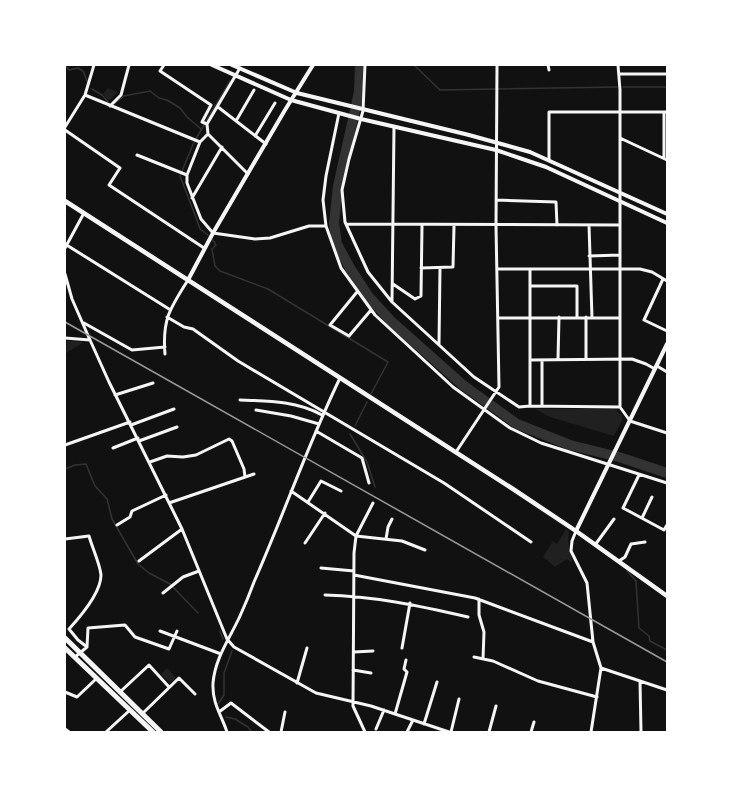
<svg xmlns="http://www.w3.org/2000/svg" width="732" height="797" font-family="'Space Grotesk',sans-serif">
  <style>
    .green { fill: #202020 }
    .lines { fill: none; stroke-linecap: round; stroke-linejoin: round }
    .stream { stroke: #333; stroke-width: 1.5 }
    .river { stroke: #333; stroke-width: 10 }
    .minor { stroke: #f5f5f5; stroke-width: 3 }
    .tertiary { stroke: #f5f5f5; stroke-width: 4 }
    .secondary { stroke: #f5f5f5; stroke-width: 4.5 }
    .primary { stroke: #f5f5f5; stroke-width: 5 }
    .rail { stroke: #9a9a9a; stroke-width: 1.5 }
  </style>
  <rect width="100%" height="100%" fill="#111"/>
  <!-- green -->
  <path class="green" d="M108,88L118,92L109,101L103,94Z
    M67,341L84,342L66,353Z
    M535,409H614L622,415V420L614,436L550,417Z
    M566,529L569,530L568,540L572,560L571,563L567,559L555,567L543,557L553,541L557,544Z
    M167,668L176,678L170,683L161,674Z"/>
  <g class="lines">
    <!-- stream -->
    <path class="stream" d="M65,65L69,70L78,68L83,71L87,81
      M414,65L440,90L617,87
      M623,87H667
      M92,89L102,95L108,102
      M114,104L124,96L150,91L159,98L167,100L180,108L187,117L201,129
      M208,235L200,229L198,223L180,176L194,142L230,81
      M213,240L216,245L212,249L215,266L220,271L268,289L388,362L371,394
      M355,426L367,402
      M350,434L367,462L375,487
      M65,469L75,465L86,464L95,486L107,499L112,519L138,564L149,573L170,584L198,613
      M627,571L636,581L639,628L649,636L650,641L667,650
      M220,631L223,639
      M218,704L224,695V673L232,651
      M226,717L235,719L248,727L252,732"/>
    <!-- river -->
    <path class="river" d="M360,65L359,92L338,186L334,223L337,244L350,268L369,297L391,321L463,385L517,424L570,445L619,457L667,473"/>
    <!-- minor -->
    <path class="minor" d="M164,65L160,71L211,105L202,122L207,124
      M365,65L363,111L349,159L342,190L345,222L368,272L392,302L474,377L519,407L530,406L620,407
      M548,65L549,70
      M618,65L620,90V407L630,421L667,433
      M240,68L207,124L208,134L248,174
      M619,74H667
      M85,95L200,142
      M110,106L121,95L129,65
      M218,107L266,144
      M339,113L326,176L323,200L326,226L341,268L375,315L453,387L510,428L541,443L667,483
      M236,121L254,90
      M65,127L85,95L94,65
      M65,130L120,168L109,185L204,248
      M208,134L200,142L187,175V183L201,219L213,233L255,239L270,238L309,226H326
      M255,136L275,103
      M620,138L667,160
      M137,155L187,175
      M664,158V112
      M549,159V112H667
      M192,198L222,147
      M496,200L556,202L557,225
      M346,224L620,225
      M589,225L592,318
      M65,244L169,309
      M65,248L84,213
      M589,256L620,255
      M421,268L453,267L454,226
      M497,269H640L652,272L667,281
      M530,269V406
      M65,274L72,299L90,340L109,382L182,529L227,639L234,647L316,693L371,706L449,732
      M663,279L644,320L667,331
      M393,284L415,299L421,296L422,226
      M530,286H577V317
      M357,292L330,325L349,336L371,310
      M392,302L394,127
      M167,317L184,327L193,329L238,361L444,483L531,542
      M498,318H620
      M84,323L132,350L165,347
      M65,338L90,340
      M439,344L440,268
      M165,354C162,320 170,308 188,280
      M558,359L559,317
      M586,359V317
      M530,360L632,359L646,364L655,369
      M542,360V406
      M657,366L667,372
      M115,395L153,383
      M240,400C269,401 297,401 322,415
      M256,410L291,416L319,424
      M131,425L174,409
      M316,431L362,458L369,483
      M139,441L177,427
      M65,445L130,422
      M113,448L138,438
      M456,452L499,387L496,226L497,65
      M150,462L167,456L183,457L196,455L229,439L232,441L244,469L245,477
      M639,475L623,508L664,530L667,525
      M291,491L356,536L354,553L353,706L365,732
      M308,502L321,481L341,491
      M169,503L254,474
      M373,503L356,536L402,541L425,550
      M642,518L652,497
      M117,525L130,517L132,511L166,495
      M576,531L572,541L571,551L587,583L593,642L601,668L591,732
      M65,539L89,536C92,547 100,564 101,575C101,593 80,617 69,629L78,640L87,647L75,657
      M386,539L388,527L392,519
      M305,543L325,513
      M595,545L614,519
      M139,561L182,529
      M619,561L625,557L631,544L645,542
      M321,568L354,571
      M354,575L475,598L593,642
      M163,593L183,577L199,571
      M325,595C374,596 420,606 468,617
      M479,599V615L484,632L483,659
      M160,631L221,654
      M87,647L88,628L125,625L135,637L169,649L177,631
      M402,648L410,603
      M354,652L373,651
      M474,657L493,661L538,681L597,697
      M601,668L667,690
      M353,670L371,673
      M640,681L641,732
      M297,683L307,648
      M65,692L77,697L97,678
      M120,692L149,665L169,687
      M219,712L231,703L269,732
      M142,714L179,678L195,694
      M395,714L407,672L404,669L406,660
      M424,724L437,682
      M65,729L69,732
      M376,729L384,710
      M106,732L130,710
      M227,732C221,714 212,703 213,683C215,658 230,638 240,616C245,605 250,593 254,582C284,514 308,444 340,378
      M281,732L285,712
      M407,732L413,720
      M451,732L459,699
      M489,732L496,706
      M531,732L534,722"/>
    <!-- tertiary -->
    <path class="tertiary" d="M212,65L291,100L361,119L496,150L546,167L667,223
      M232,65L297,93L469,135L530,152L667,214
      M188,280L213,233L285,110L313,65
      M576,531L667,344"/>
    <!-- secondary -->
    <path class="secondary" d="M65,201L513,489L576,531L667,596"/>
    <!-- primary -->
    <path class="primary" d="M65,638L161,732
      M65,648L153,732"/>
    <!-- rail -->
    <path class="rail" d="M65,322L667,662"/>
  </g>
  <!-- border -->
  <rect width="732" height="797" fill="none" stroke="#ffffff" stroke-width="132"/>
</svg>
